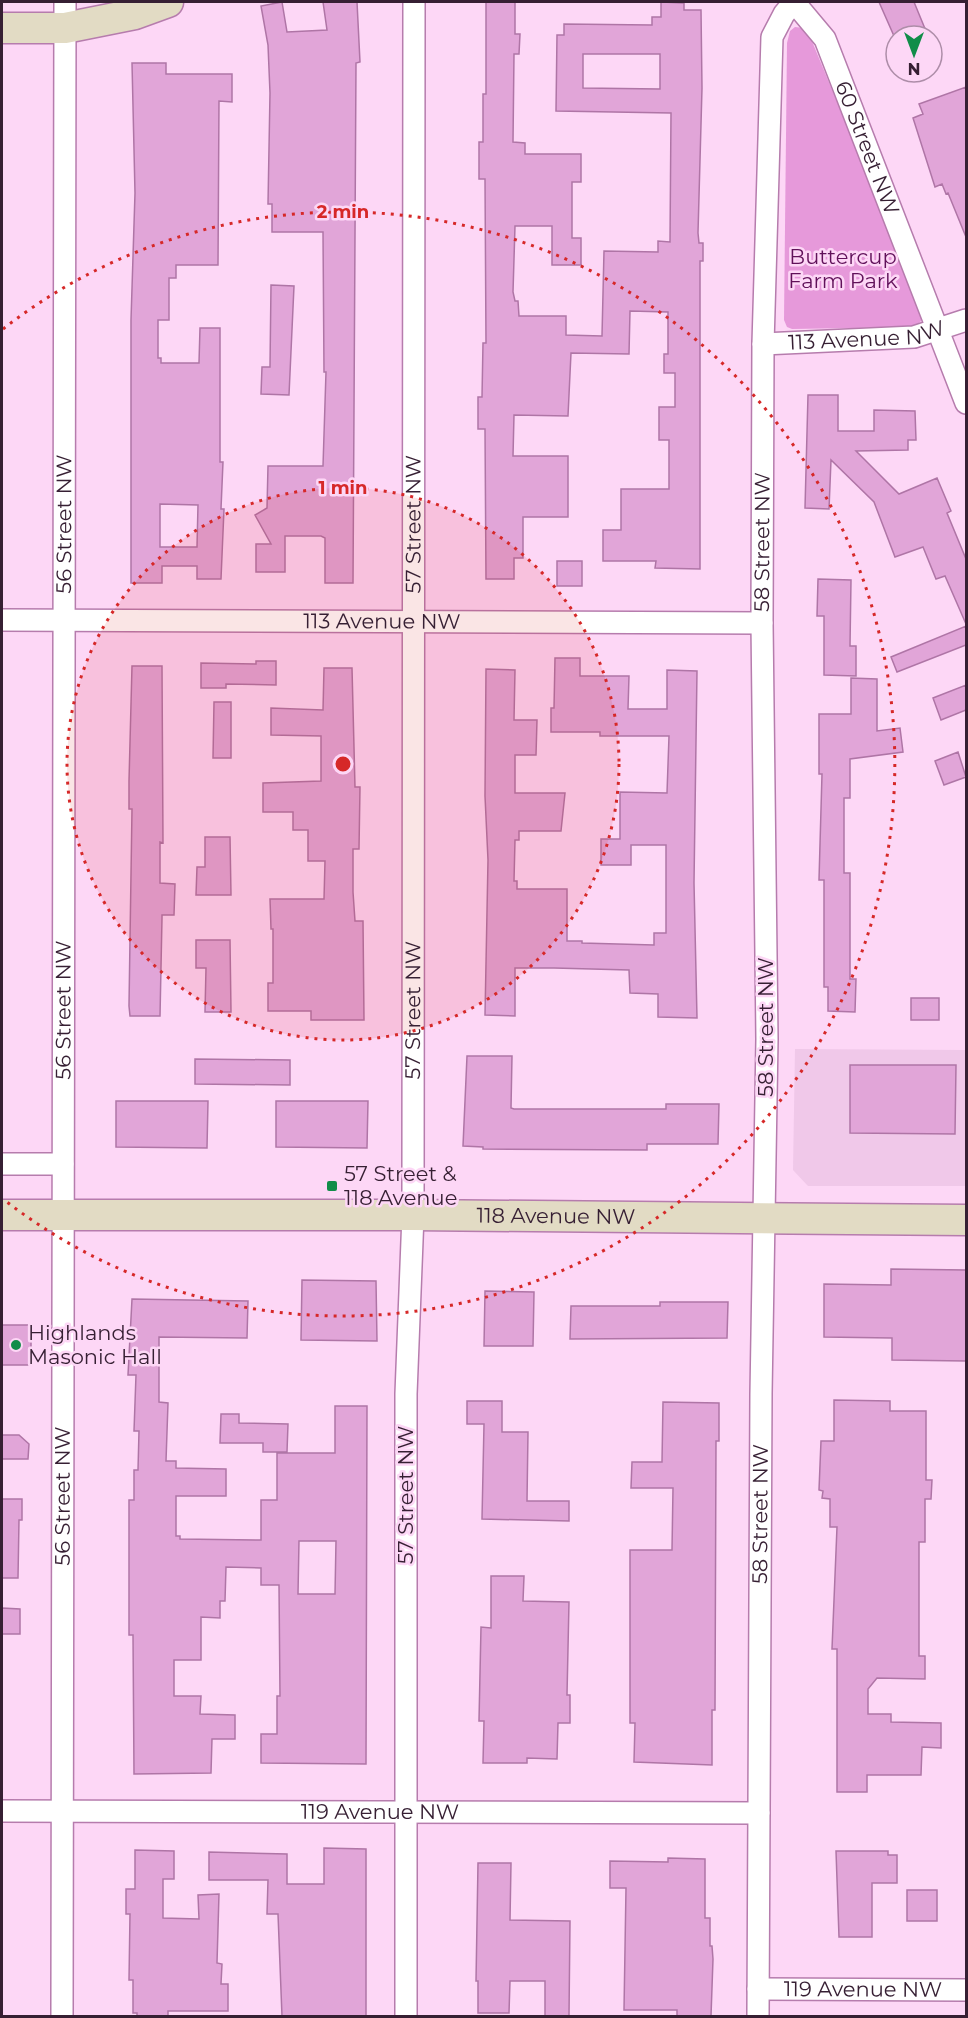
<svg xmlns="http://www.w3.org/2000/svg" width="968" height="2018" font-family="Montserrat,sans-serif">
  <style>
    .built { fill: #f0c8e9 }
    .green { fill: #e699da }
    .building { fill: #e1a5d8; stroke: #af75a6; stroke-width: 1.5; fill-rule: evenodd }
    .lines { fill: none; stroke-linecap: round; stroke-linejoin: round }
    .minor-casing { stroke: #b67cad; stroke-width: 24 }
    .secondary-casing { stroke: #b67cad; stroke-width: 33 }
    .minor { stroke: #fff; stroke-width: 21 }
    .secondary { stroke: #e2dbc4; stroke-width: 30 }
    .ring { fill: none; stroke: #d62828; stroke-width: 3; stroke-dasharray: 3 6 }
    .poi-dot { fill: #118d49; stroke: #fdd7f6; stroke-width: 2 }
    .labels { text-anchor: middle; stroke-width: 5; stroke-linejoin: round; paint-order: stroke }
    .street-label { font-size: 21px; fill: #361f33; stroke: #fdd7f6 }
    .park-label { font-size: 21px; fill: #61115a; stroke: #fdd7f6 }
    .poi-label { font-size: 21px; fill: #361f33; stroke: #fdd7f6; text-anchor: start }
    .centre { fill: #d62828; stroke: #fdd7f6; stroke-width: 3 }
    .ring-label { font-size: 18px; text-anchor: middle; font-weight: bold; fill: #d62828; stroke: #fdd7f6; stroke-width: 5; stroke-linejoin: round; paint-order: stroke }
  </style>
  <rect width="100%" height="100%" fill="#fdd7f6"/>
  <!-- built -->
  <path class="built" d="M795,1049L966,1050V1186H808L793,1170Z"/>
  <!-- green -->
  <path class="green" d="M795,27L804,28L809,34L923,310L921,321L915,327L792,329L787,327L784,320L787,43L790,31Z"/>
  <!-- building -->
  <path class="building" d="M282,2L287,32L327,30L323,2H357L360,62L356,63L353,583H325V538L321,536H285V572H256V544H271L255,515L267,508L268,466H323L326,372H324L323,232H272V204H268L270,93L268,45L261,6Z
    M486,2H515V34H520L519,54H514L513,142L525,143V154H581V182H572V238H581V265H552V226H515L513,292L515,301H518L519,316H566V335L602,336L604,251L658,252V241L670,242L671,113L556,111L557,35H564V24L652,25V17H661V2L684,3V10H701L702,88L698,233L699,243H703V261H700V569L655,568L656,561H603V530H621V489H669V440H659V407H675V373H664V354H668V312L630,311L629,354L571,353L568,416L514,415L513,456H568V517H523V558H514V579H486L485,429H478V397H482L483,343H486L485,179H479V142H483V94H486ZM583,54H660V89L583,88Z
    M879,2H914L928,36H894Z
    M132,63H166V74H232V102L219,101L218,265H176V278H169V320H158V358H161V363H199L200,328H220V462H223L221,509H224L221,579H197V566H162V583H131V320L135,193ZM160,504L198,505L197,547H160Z
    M966,87V237L948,193L946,194L942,184L935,187L913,118L923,114L919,104Z
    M271,285L294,286L289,395L261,394L262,367H270Z
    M808,395H838V431H874V410L915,411L916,440H908V450L856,451L899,494L937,478L951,511L947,513L966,559V624L945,576L936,579L923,547L895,557L874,502L831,460L829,509L805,508Z
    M557,561H582V586H557Z
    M818,579L851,580L850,646H856V676L824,675V616H817Z
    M966,626V645L897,672L891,657Z
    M555,658H580V676H629L628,709H667V670L697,671L694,883L697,1018L658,1017V994L630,993L629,970L554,968H515V1016L485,1015L488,860L485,796L486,669L515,670L514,720H537L536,755H515V793H565L561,831H519V840H515L514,881H517V889H567V941H582V943L654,945V933H666V845H631V865H601V839H620V792L667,793L669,736H600V732H551V708H554Z
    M256,661H276V685L226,684V688H201V663L256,664Z
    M132,666H162L163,843L160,842V883L175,884L174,915H162V918L160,1016H130L129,1006L132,809H129V781Z
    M324,668H352L355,787H360L359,849H353V892L355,921H363L364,1020H311V1011H268V983H273V929H271L270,899H324L325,861H308V830H293V812H263V783L321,781V736L271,735V708L323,710Z
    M851,678L877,679V731L900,728L903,752L850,759V798H844V873H850V979H856L855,1012L828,1011V987H824V880H819L822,774H819V714H851Z
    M966,685V710L941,720L933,698Z
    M214,702H231V758H213Z
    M958,752L966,777L944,785L935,761Z
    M205,837H230L231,895H196L197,867H205Z
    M196,940H230L231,1012H205L206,968H196Z
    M911,998H939V1020H911Z
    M467,1056H512L511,1108L514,1109H666V1104H719L718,1144H647V1150L483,1149V1147L463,1146Z
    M195,1059L290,1060V1085L195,1084Z
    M850,1065H956L955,1134L850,1133Z
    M116,1101H208L207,1148L116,1147Z
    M276,1101H368L367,1148L276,1147Z
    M891,1269L966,1270V1361L892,1360V1338L824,1337V1284L891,1285Z
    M302,1280L376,1281L377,1341L301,1340Z
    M485,1291L534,1292L533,1346H484Z
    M132,1299L248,1301L247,1338L159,1337V1402L168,1403L166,1461H176V1468L226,1469V1496H176V1536H180V1539L261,1540V1500H277V1453H335V1406H367L366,1764L261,1763V1734H277V1696H280L279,1585H261V1568L226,1567L225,1601H220V1618L201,1617V1660H174V1696H201L200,1714L235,1715V1739H212L211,1773L134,1774L133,1635H129V1500H134V1470H138L139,1431H134L136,1375H128ZM299,1541H336L335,1594H298Z
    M660,1302H728L727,1338L570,1339L571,1306H660Z
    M2,1325H31V1365H2Z
    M834,1400L890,1401V1411H926V1480H932L931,1499H925V1542H919V1656H925V1679L877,1678L868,1689V1714H891V1722L941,1723V1748L922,1747L921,1775H867V1792H837V1649H832L837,1527H830V1499L822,1498L823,1491L819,1490L821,1441H834Z
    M467,1401H502V1432H528L527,1501H569V1521L482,1519L484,1424H467Z
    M663,1402L719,1403V1441H716L715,1710H712V1765L634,1762L635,1723H630V1550H672L673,1488H631L632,1462H662Z
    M221,1414H239V1423L288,1424L287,1452H263V1443H220Z
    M2,1435H19L29,1444L28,1459H2Z
    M2,1499H22V1520H19L18,1578H2Z
    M491,1576H524L523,1601L569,1602L567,1695H570V1723H558L557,1759L527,1758V1763H483L484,1721H479L481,1627L491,1628Z
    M2,1608L20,1609V1634H2Z
    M324,1848L366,1849V2016H282L278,1914H267L268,1880H209V1852L287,1854V1884H324Z
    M135,1850L174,1851V1879H163V1918L199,1919L198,1895L219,1894L217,1963L222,1964L221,1984H228V2011H168V2016H137V2013H133V1980H129L130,1914H126V1889H135Z
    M836,1851H888V1855H897V1883H872V1937H839Z
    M668,1858L705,1859V1918H710V1946H712L713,1959L711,2016H677V2010H624L626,1888H610V1861L668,1862Z
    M478,1863H511L510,1920L570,1921L569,2016H545V1981H510L509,2013H478V1981H476Z
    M907,1890H937V1921H907Z"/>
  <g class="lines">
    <!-- minor casing -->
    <g class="minor-casing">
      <g id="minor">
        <path id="s1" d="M794,2L825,39L966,403"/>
        <path id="s2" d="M763,344L914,337L966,320"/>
        <path id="s3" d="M2,620L762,623"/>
        <path d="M2,1164H63"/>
        <path id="s4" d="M2,1811L759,1813"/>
        <path id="s5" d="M758,1989L966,1990"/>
        <path id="s6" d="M62,2016L65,2"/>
        <path id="s7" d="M406,2016V1394L413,1215L414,2"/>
        <path id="s8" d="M758,2016L761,1394L767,1039L762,623L763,344L772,37L784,14L794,2"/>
      </g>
    </g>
    <!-- secondary casing -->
    <g class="secondary-casing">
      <g id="secondary">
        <path d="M2,28H65L135,14L168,2"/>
        <path id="s9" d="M2,1215H413L966,1220"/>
      </g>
    </g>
    <!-- minor -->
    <use href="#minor" class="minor"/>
    <!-- secondary -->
    <use href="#secondary" class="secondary"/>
  </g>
  <!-- distance rings -->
  <circle cx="343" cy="764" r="276" fill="#d62828" fill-opacity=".12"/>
  <g class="ring">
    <circle cx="343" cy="764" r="276"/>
    <path d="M3 329A552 552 0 1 1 3 1199"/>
  </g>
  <!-- markers -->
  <g class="poi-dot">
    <rect x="326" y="1180" width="12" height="12" rx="3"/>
    <circle cx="16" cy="1345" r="6"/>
  </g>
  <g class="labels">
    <!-- street labels -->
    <g class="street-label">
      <text dy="7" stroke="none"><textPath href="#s1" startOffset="165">60 Street NW</textPath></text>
      <text dy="7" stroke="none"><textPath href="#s2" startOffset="104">113 Avenue NW</textPath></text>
      <text dy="7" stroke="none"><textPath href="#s6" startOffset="1492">56 Street NW</textPath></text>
      <text dy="7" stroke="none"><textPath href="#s7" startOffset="1492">57 Street NW</textPath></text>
      <text dy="7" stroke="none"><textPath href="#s8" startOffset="1474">58 Street NW</textPath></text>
      <text dy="7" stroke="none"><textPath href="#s3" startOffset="380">113 Avenue NW</textPath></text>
      <text dy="7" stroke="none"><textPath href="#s6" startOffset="1006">56 Street NW</textPath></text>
      <text dy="7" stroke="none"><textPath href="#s7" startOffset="1006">57 Street NW</textPath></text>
      <text transform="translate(766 1027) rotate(-90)" y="7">58 Street NW</text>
      <text dy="7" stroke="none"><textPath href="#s9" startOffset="554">118 Avenue NW</textPath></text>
      <text dy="7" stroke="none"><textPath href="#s6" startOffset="520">56 Street NW</textPath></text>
      <text transform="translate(406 1495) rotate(-90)" y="7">57 Street NW</text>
      <text dy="7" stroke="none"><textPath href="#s8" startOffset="502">58 Street NW</textPath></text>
      <text dy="7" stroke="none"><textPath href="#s4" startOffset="378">119 Avenue NW</textPath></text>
      <text dy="7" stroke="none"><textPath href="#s5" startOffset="105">119 Avenue NW</textPath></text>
    </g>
    <!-- park labels -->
    <g class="park-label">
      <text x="843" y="264">Buttercup<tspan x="843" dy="24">Farm Park</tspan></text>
    </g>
    <!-- poi labels -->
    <g class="poi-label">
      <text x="344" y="1181">57 Street &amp;<tspan x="344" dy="24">118 Avenue</tspan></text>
      <text x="28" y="1340">Highlands<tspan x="28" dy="24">Masonic Hall</tspan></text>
    </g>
  </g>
  <circle cx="343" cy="764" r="9" class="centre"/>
  <g class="ring-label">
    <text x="343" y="218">2 min</text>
    <text x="343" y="494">1 min</text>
  </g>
  <!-- border -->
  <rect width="968" height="2018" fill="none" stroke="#361f33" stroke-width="6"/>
  <!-- north arrow -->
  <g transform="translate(914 54) rotate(180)"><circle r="28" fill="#fdd7f6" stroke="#ad8da8" stroke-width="1.5"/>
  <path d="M0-4.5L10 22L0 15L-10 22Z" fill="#118d49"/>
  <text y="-9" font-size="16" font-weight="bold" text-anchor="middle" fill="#361f33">N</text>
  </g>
</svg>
